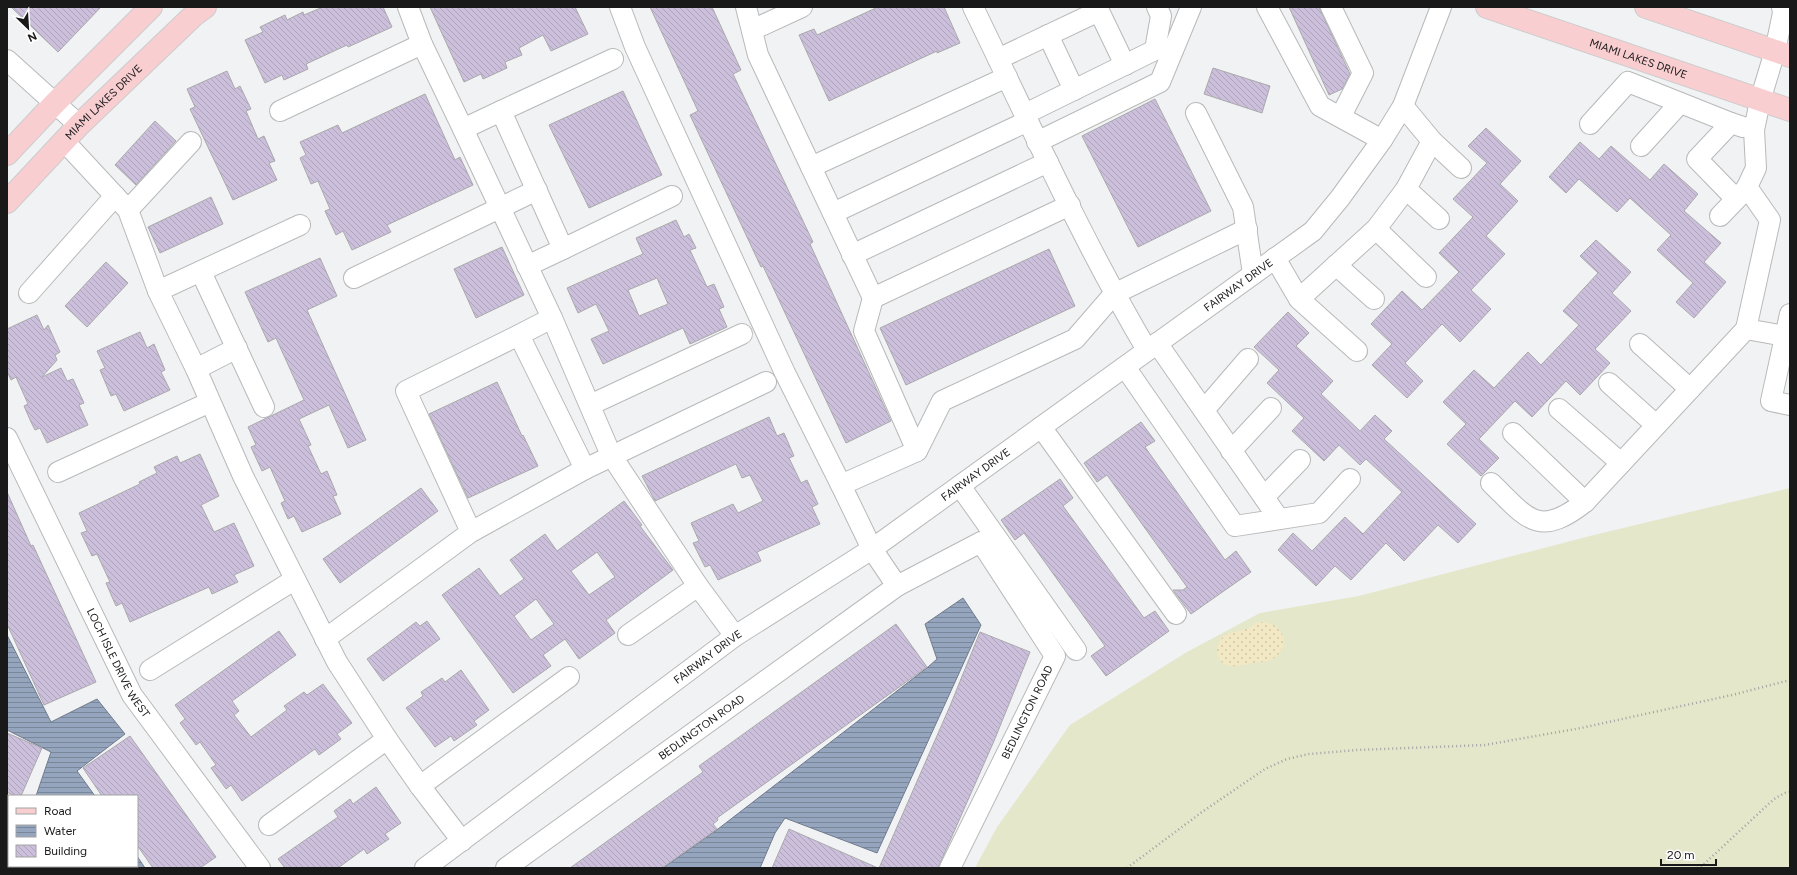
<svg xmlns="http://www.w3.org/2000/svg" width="1797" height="875" font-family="Figtree,sans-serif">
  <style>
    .grass { fill: #e4e7ca }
    .sand { fill: url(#sand-dots) }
    .water { fill: url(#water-rules); stroke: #707b8d }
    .building { fill: url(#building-back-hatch); stroke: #aaa9ab; fill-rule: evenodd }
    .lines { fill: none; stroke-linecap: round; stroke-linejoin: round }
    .minor-casing { stroke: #b8b9ba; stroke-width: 22 }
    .major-casing { stroke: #cccccd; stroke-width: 24 }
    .path { stroke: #a2a2a3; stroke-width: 2.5; stroke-dasharray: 1 3; stroke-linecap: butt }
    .minor { stroke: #fff; stroke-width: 20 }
    .major { stroke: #f8ced1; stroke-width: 22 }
    .labels { text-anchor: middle; stroke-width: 3; stroke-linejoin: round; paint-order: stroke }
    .street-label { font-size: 11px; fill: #19191a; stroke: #fff }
  </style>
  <defs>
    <pattern id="sand-dots" width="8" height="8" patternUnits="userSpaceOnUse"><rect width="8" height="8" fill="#f2e8c3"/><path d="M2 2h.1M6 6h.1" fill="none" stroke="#cfc6a7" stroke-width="1.8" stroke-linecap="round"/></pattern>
    <pattern id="water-rules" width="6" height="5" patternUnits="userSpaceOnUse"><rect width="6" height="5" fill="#96a5be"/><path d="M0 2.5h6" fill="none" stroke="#7a869a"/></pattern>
    <pattern id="building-back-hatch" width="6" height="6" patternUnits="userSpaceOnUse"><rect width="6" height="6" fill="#cbbfdb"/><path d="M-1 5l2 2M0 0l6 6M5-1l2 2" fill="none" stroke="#aea4bb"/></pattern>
  </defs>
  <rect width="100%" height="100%" fill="#f1f2f3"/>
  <!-- grass -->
  <path class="grass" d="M1790,488V868H975L997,827L1070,725L1187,652L1260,613L1359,596L1590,536Z"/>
  <!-- sand -->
  <path class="sand" d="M1257,622C1266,622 1276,624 1281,632C1288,642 1281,656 1270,660C1265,662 1258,662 1252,663C1239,666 1221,672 1217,652C1216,648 1219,642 1222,638C1229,629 1246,634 1257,622Z"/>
  <!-- water -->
  <path class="water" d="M963,598L981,625L877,853L785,818L775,833L760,868H663L718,829L928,667L937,659L925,624Z
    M7,635L51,722L97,699L125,734L77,771L95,796H36L51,752L7,730Z
    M137,856L145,868H94L95,866H137Z"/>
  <!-- building -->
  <path class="building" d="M11,7H101L58,52Z
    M323,7H383L392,27L348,47L347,45L306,64L308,69L284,80L282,75L265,83L245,40L263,32L260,27L285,15L287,20L303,12L304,15Z
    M430,7H575L588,34L551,51L543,35L519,48L522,55L505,62L507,68L483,79L481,74L464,82Z
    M650,7H712L741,70L733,74L813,242L810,244L891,421L846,443L763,266L761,267L690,115L698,111Z
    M878,7H944L960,43L937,53V51L829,101L799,35L814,29L817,35Z
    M1289,7H1319L1350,74L1342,89L1329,95Z
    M1213,68L1270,86L1262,113L1204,94Z
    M227,71L235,89L240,86L251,109L246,111L258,139L264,136L275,161L269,163L277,180L233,200L190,109L195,107L187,89Z
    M623,91L662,175L589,208L549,125Z
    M425,94L455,160L460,157L473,185L387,225L391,232L352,250L343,231L336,235L325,211L330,209L318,181L311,184L300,158L306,155L300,142L338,125L342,133Z
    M1155,99L1211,211L1138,247L1082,136Z
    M155,121L176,141L136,185L115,165Z
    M1486,128L1521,161L1500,184L1518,201L1486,236L1505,254L1471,290L1491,309L1460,342L1442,324L1405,363L1423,381L1407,398L1372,365L1392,344L1371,324L1402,291L1422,310L1459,272L1439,253L1473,217L1453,199L1487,163L1468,146Z
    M1580,142L1599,159L1611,146L1650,180L1664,164L1698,194L1684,211L1721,243L1704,262L1726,282L1694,318L1676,302L1693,283L1657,250L1671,235L1630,198L1617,212L1579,179L1566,193L1549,177Z
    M211,197L223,224L160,253L148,227Z
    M676,220L684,237L689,234L696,248L690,250L707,287L714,284L724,307L719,309L727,327L690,344L683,328L603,364L591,339L609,331L596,304L578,313L567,288L643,254L636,238ZM657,278L668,304L639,316L628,290Z
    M1596,240L1631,272L1612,293L1631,311L1595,349L1610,363L1580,395L1566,381L1532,417L1515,401L1479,439L1499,458L1481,476L1447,444L1466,424L1443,402L1474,370L1494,388L1528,352L1541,365L1579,325L1563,311L1598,273L1580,256Z
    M502,247L524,295L476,318L454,269Z
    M1049,249L1075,306L906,385L880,328Z
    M320,258L337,296L307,310L366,440L348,448L329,405L299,419L311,445L308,446L321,474L327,471L337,495L333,496L341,514L302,532L294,516L288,519L281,503L285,501L270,467L262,471L251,447L256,445L248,427L304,400L276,338L268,342L245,292Z
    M106,262L128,283L87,327L65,306Z
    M1288,312L1309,333L1296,346L1333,381L1321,394L1360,431L1375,415L1392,431L1384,439L1476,524L1458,543L1438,525L1404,561L1386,543L1351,580L1335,566L1316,586L1278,550L1293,533L1312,551L1345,517L1363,534L1402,492L1366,459L1360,465L1339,445L1324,461L1292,431L1304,418L1267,383L1279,370L1254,347Z
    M37,315L44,330L48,325L60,352L55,355L57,360L42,377L61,368L67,381L73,379L84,403L79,405L88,425L47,443L40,428L35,430L31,422L24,406L28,404L16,377L11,380L7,371V329Z
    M140,332L147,348L154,344L165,370L161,372L170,390L124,411L116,394L111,396L100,370L105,368L97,351Z
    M497,382L522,436L523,435L538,466L468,498L429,414Z
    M769,417L777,436L784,433L794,456L789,458L801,483L807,480L818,504L812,507L820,524L757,552L761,561L718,580L710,565L705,567L693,543L699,541L691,523L733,504L738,513L763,501L750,475L742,478L736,464L655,501L642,476Z
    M1141,422L1155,441L1145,447L1225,560L1236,551L1251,572L1191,614L1173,590H1183L1187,587L1107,475L1097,482L1084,463Z
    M200,454L219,496L201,505L214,532L234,523L254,566L234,575L238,582L212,594L209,587L130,622L122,603L116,606L106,583L110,582L97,554L92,556L81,533L87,531L79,513L140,484L139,482L157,473L154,467L177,456L180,463Z
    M1060,479L1073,498L1063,506L1144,618L1155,611L1169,631L1106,676L1091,656L1105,646L1024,533L1015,540L1001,520Z
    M421,488L438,511L340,583L323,559Z
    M7,492L31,546L33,545L96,682L44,705L7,624Z
    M624,501L642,525L640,526L673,570L606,620L615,633L579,659L565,639L543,655L551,666L513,693L442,595L479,568L500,596L524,579L510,560L545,534L557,551ZM597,552L615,577L589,595L571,571ZM536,599L554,624L531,640L514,616Z
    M427,621L440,639L383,681L367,659L416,622L420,626Z
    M896,624L927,667L717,818L718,820L713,824L717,829L662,868H570L703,772L699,766Z
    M279,631L296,655L232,701L239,711L234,715L251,737L287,710L284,706L304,692L307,695L323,684L352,723L337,734L341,739L319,755L315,749L242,801L231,785L226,789L211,768L216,765L200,742L196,745L180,723L185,719L175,705Z
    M980,632L1030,652L994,741L938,868H879L950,706Z
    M461,670L489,710L474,721L477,725L454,741L451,736L435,747L406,708L423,696L421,692L442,678L445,682Z
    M7,733L42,748L21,796H15L7,792Z
    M130,736L216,857L200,868H153L137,845V796H102L83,768Z
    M376,787L401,823L385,834L389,839L367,854L364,849L338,868H285L278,859L338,817L334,811L350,799L353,804Z
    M789,829L798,833L878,868H772Z"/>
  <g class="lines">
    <!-- minor casing -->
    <g class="minor-casing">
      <g id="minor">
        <path d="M408,7L422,44L463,129L501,111"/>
        <path d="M620,7L635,47L785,373L841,485L917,451L942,401L1075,339L1114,294L1247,229"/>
        <path d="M746,7L758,55L873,298L1070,205"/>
        <path d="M973,7C1029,122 1082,240 1147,350"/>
        <path d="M1267,7L1320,106L1382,140"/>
        <path d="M1331,7L1363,73L1341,116"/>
        <path d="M1782,7L1783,13L1775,51L1760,101L1754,130L1756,168L1747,187L1770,220L1746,329L1785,336"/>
        <path d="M752,30L802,7"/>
        <path d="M1048,35L1074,90"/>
        <path d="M613,59L501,111L563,249L672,196"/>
        <path d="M998,59L1099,11L1125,65"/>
        <path d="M7,60L79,125"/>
        <path d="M1403,106L1432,141L1461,168"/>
        <path d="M280,111L422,44"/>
        <path d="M1196,113L1243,207L1253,274"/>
        <path d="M1025,114L1155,50L1161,16L1157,7"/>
        <path d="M1590,124L1628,82L1731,123"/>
        <path d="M463,129L552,318L611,455L698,586"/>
        <path d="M64,141L128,210L158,291L196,369L243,476L337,662L387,739L269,825"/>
        <path d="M1037,142L1160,82L1191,7"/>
        <path d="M1641,146L1680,103"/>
        <path d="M811,167L1007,77"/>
        <path d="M1406,189L1439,219"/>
        <path d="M1736,199L1697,159L1731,123L1743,127"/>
        <path d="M128,210L191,142"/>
        <path d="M833,213L1028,121"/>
        <path d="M1720,216L1746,189"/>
        <path d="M1376,229L1426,277"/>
        <path d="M852,255L1048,162"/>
        <path d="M1275,258L1299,299L1376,229L1406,189L1432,141"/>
        <path d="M1336,265L1374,299"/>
        <path d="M527,266L563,249"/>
        <path d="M201,272L264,407"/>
        <path d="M354,278L537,190"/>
        <path d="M158,291L300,225"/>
        <path d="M29,293L115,196"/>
        <path d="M873,298L864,331L917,451"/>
        <path d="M1299,299L1357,351"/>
        <path d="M1790,314L1771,401L1790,405"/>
        <path d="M519,335L552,318"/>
        <path d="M1157,343L1279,519"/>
        <path d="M1640,344L1690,389"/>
        <path d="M1125,367L1235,526L1319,513L1350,479"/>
        <path d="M196,369L237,348"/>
        <path d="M1609,383L1656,425"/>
        <path d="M590,405L742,334"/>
        <path d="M1559,409L1621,463"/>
        <path d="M1204,410L1248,359"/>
        <path d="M1041,427L1176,614"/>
        <path d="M1513,433L1585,502"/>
        <path id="s1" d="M7,438L132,695L260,868"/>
        <path d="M1231,451L1271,408"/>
        <path d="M585,469L766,382"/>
        <path d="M58,472L210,402"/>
        <path d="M1491,483C1527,518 1538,539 1585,502L1746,329"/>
        <path d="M841,485L872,549L897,586"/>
        <path d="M960,486L1076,650"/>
        <path d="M1264,497L1300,460"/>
        <path d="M628,635L698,586L735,636"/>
        <path d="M325,639L471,532L585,469L519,335L406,391L471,532"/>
        <path d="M150,670L294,580"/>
        <path d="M387,739L420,786L462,841"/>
        <path d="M420,786L569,677"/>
        <path id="s2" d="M425,868L735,636L872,549L1313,231L1340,198L1382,140L1403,106L1441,7"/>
        <path id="s3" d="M506,868L897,586L981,542L1055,656L950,868"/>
      </g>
    </g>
    <!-- major casing -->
    <g class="major-casing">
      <g id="major">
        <path id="s4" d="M1487,7L1790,110"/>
        <path d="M1646,7L1790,56"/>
        <path d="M7,154L55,103L151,7"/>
        <path id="s5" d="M7,202L79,125L194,15L205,7"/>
      </g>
    </g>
    <!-- path -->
    <path class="path" d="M1127,868L1202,812L1265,769L1287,759L1309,754L1357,750L1485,745L1581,728L1732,695L1790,680
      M1697,868L1703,865L1774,799L1785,793L1790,792"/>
    <!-- minor -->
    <use href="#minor" class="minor"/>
    <!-- major -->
    <use href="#major" class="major"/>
  </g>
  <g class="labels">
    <!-- street labels -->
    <g class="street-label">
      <text dy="4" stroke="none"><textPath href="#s4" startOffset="160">MIAMI LAKES DRIVE</textPath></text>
      <text dy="4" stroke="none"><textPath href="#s5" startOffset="139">MIAMI LAKES DRIVE</textPath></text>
      <text dy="4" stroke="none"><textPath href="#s2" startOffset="1001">FAIRWAY DRIVE</textPath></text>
      <text dy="4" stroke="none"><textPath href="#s2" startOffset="677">FAIRWAY DRIVE</textPath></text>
      <text dy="4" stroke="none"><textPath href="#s2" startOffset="353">FAIRWAY DRIVE</textPath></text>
      <text dy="4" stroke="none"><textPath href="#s1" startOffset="251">LOCH ISLE DRIVE WEST</textPath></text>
      <text transform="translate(1027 712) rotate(-64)" y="4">BEDLINGTON ROAD</text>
      <text dy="4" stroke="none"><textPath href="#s3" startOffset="241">BEDLINGTON ROAD</textPath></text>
    </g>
  </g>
  <!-- border -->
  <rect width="1797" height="875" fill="none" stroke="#19191a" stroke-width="16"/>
  <!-- legend -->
  <rect x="8" y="795" width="130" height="72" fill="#ffffff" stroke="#a3a3a3"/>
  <rect x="16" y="808" width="20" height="6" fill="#f8ced1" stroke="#a3a3a3"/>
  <text x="44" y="815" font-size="12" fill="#19191a">Road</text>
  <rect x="16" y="825" width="20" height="12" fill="url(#water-rules)" stroke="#a3a3a3"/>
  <text x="44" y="835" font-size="12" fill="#19191a">Water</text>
  <rect x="16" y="845" width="20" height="12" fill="url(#building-back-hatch)" stroke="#a3a3a3"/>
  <text x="44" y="855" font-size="12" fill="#19191a">Building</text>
  <!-- north arrow -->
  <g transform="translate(28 28) rotate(155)" stroke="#ffffff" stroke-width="3" paint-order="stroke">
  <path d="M0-3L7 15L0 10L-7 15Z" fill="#19191a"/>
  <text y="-6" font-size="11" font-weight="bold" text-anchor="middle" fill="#19191a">N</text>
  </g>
  <!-- scale -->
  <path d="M1661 859v6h55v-6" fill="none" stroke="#19191a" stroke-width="2"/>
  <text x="1667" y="859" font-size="12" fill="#19191a" stroke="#ffffff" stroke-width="3" paint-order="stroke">20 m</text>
</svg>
